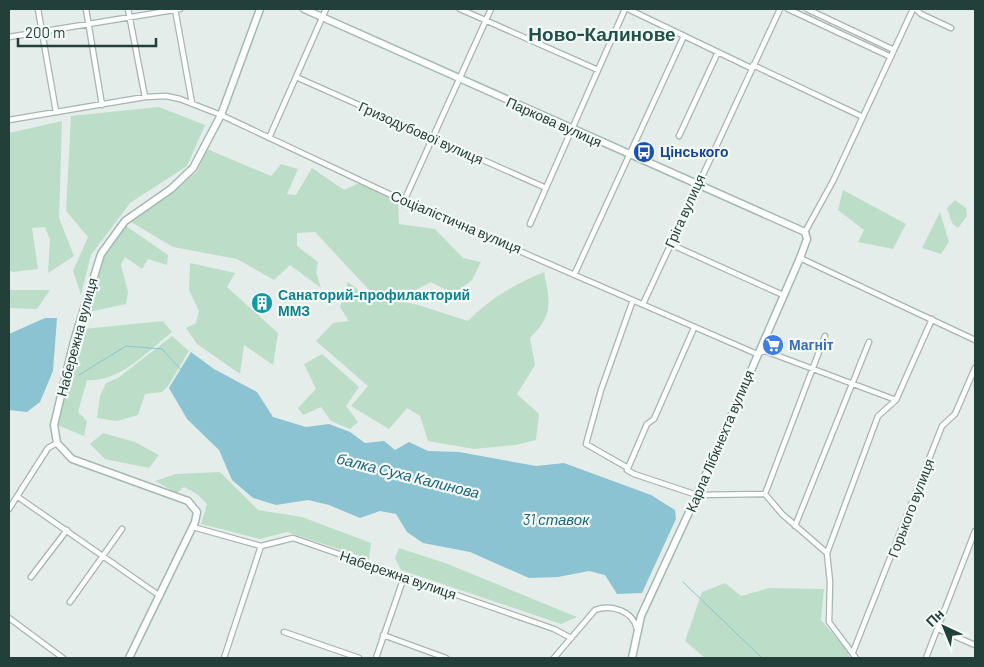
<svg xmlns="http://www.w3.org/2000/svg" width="984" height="667" font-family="Barlow,sans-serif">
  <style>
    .green { fill: #bcdec8 }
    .water { fill: #8bc3d2 }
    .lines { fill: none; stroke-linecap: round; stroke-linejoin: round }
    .stream { stroke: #8bc3d2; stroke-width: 1 }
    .street-casing { stroke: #a6b5b1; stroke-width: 7 }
    .secondary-casing { stroke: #a2b9b2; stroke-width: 9 }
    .street { stroke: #fff; stroke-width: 4.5 }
    .secondary { stroke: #fff; stroke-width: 6 }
    .labels { text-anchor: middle; stroke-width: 4.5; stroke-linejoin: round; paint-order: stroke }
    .street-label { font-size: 14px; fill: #233f39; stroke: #f4faf7 }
    .transit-label { font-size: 14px; font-weight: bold; fill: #164399; stroke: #f4faf7; text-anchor: start }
    .culture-label { font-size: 14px; font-weight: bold; fill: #0d838f; stroke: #f4faf7; text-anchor: start }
    .shop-label { font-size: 14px; font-weight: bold; fill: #366cbe; stroke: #f4faf7; text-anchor: start }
    .water-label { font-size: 15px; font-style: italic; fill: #1c667c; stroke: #f4faf7 }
    .district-label { font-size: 19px; font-weight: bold; fill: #1e5248; stroke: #f4faf7 }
  </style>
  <rect width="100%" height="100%" fill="#e4edea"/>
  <!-- green -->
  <path class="green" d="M159,107L205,125L187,166L130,203L91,255L81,295L73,271L88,237L66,211L71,116Z
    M62,121L59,218L74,256L48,273L50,240L45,227L32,228L38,269L13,272L9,270V133Z
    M207,149L271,176L281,164L298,169L287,194L296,195L312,168L344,190L359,183L398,202L399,224L435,229L463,258L481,262L472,280L454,294L431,282L400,298L370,291L315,232L297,233V246L318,262L316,272L321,288L290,265L274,280L237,259L173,247L131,222L197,172Z
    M843,190L906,224L893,249L858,242L864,230L838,210Z
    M955,200L966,208L967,216L958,228L952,223L947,208Z
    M940,212L949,242L941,254L922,248Z
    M126,226L168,255L167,265L148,259L142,269L125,257L121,265L128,292L126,304L88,312L104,255Z
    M190,263L235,273L227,287L278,333L273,365L244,345L240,374L197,344L186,328L196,323L199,311L189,290Z
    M544,272C550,303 554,314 530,338L535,365L517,394L539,414L536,440L516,445L474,449L428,441L420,416L407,408L389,429L351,406L368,386L316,341L333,323L349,321L340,307L348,282L361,292L418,305L468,321C491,298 513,285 544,272Z
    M9,290H50L37,309L9,308Z
    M163,321L172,332C149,350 119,383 87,380L78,412L87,421L84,436L57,425L84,329Z
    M172,336L189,351L168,386L162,392L145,394L138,415L117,421L97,418L100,396L106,383L118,378Z
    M322,354L359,387L346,406L358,422L350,429L331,421L321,407L303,415L298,408L316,389L304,364Z
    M103,433L135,442L159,455L149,468L105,459L90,444Z
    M220,472L258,510L302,517L371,543L369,559L287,532L260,539L201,524L207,504L197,494L184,487L177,493L155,481L176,474Z
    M399,548L445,563L577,617L561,624L401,570L395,558Z
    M725,583L741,596L769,588L824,589L821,620L847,650L850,658H705L685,641L702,592Z"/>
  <!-- water -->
  <path class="water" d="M45,318H57L53,371L40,402L27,412L9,410V334Z
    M191,352L214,369L257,392L273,417L306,427L329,424L350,432L365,443L384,441L395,450L409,442L428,451L459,452L536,466L564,463L651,495L675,510L676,519L642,593L617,594L605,575L589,571L558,577L529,578L470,552L423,543L407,532L396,514L380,511L360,518L329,505L308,500L276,505L253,498L232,480L219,450L187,419L169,388Z"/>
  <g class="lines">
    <!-- stream -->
    <path class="stream" d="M79,375L126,346L162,349L181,370
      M683,582L762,658"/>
    <!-- street casing -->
    <g class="street-casing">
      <path id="street" d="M38,9L56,112
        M86,9L102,105
        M128,9L145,97
        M175,9L192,103
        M460,9L598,70
        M628,9L751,68
        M788,9L891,57
        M807,9L894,50
        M916,9L921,14L951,28
        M9,37L180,9
        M753,65L863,117
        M296,77L546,188
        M9,120L145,97L166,96L180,99L221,115L404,201L757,354L765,351L896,400
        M679,136L718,52
        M269,138L326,9
        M404,201L491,9
        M530,224L625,9
        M805,232L833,181L913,9
        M670,244L783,295
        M800,258L975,340
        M575,273L684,36
        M633,300L601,390L586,444L628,468L627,470L634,474L697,495L765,494L782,514L827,553L830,582L829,622L856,658
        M643,304L780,9
        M628,468L647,424L654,419L694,328
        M765,494L825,336
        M18,497L160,596
        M9,509L48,448L57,443
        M795,526L869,342
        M193,527L261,546L293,538L554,629L571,638
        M827,553L878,416L896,400L932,319
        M31,577L67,530
        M70,602L122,529
        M9,618L63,658
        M938,629L975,645
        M284,632L359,658
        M383,635L446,658
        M853,652L942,426L955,414L975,368
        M224,658L261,546
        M376,658L404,577
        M554,658L595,610C612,604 633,611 637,629
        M926,658L975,531"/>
    </g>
    <!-- secondary casing -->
    <g class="secondary-casing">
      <path id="secondary" d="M304,9L805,232L807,239L800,258L697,495L641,616L632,658
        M129,658L195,522L197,512L188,501L72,459L57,443L54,425L74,341L101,254L125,221L171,189L193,168L221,115L260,9"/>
    </g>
    <!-- street -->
    <use href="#street" class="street"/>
    <!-- secondary -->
    <use href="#secondary" class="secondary"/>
  </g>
  <!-- icons -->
  <defs>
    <g id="bus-disc" transform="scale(1.125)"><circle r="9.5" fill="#1a4fb4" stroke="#f4faf7"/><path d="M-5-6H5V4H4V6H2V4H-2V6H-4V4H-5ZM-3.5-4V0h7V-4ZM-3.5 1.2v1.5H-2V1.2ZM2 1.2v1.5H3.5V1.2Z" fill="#fff"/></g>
    <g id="building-disc" transform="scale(1.125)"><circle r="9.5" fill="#0f9aa8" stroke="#f4faf7"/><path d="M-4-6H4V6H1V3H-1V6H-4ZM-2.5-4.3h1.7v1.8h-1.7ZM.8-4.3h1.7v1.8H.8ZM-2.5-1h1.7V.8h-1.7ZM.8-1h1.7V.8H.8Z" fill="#fff"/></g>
    <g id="supermarket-disc" transform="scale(1.125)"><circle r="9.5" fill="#3f7fe0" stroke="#f4faf7"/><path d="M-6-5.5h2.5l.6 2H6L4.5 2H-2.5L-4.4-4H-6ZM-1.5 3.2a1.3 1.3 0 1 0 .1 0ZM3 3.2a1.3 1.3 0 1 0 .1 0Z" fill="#fff"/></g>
  </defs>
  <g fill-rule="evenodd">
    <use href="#bus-disc" x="644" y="152"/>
    <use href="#building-disc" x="262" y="303"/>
    <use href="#supermarket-disc" x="773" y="345"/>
  </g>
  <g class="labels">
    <!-- street labels -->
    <g class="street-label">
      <text transform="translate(554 122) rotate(24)" y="5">Паркова вулиця</text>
      <text transform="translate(421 133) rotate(24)" y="5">Гризодубової вулиця</text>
      <text transform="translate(685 211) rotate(-66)" y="5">Гріга вулиця</text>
      <text transform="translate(456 222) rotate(23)" y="5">Соціалістична вулиця</text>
      <text transform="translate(77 337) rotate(-75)" y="5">Набережна вулиця</text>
      <text transform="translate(720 441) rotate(-67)" y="5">Карла Лібкнехта вулиця</text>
      <text transform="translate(911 508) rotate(-69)" y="5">Горького вулиця</text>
      <text transform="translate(398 575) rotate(19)" y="5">Набережна вулиця</text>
    </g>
    <!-- transit labels -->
    <g class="transit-label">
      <text x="660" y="157">Цінського</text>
    </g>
    <!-- culture labels -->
    <g class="culture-label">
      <text x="278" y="300">Санаторий-профилакторий<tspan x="278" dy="16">ММЗ</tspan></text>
    </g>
    <!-- shop labels -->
    <g class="shop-label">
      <text x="789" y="350">Магніт</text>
    </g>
    <!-- water labels -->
    <g class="water-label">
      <text transform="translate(408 476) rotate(14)" y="5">балка Суха Калинова</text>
      <text x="556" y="525">31 ставок</text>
    </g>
    <!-- district labels -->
    <g class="district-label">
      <text x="602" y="41">Ново-Калинове</text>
    </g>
  </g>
  <!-- border -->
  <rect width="984" height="667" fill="none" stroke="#233f39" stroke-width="20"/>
  <!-- north arrow -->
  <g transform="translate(944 627) rotate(316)" stroke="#f4faf7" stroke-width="4" paint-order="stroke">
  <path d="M0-4L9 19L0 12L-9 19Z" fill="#233f39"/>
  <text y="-8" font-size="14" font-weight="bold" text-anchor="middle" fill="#233f39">Пн</text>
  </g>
  <!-- scale -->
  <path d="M18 38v8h138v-8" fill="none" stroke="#233f39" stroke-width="2.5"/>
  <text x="25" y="38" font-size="15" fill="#233f39" stroke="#f4faf7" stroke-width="4" paint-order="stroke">200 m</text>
</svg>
